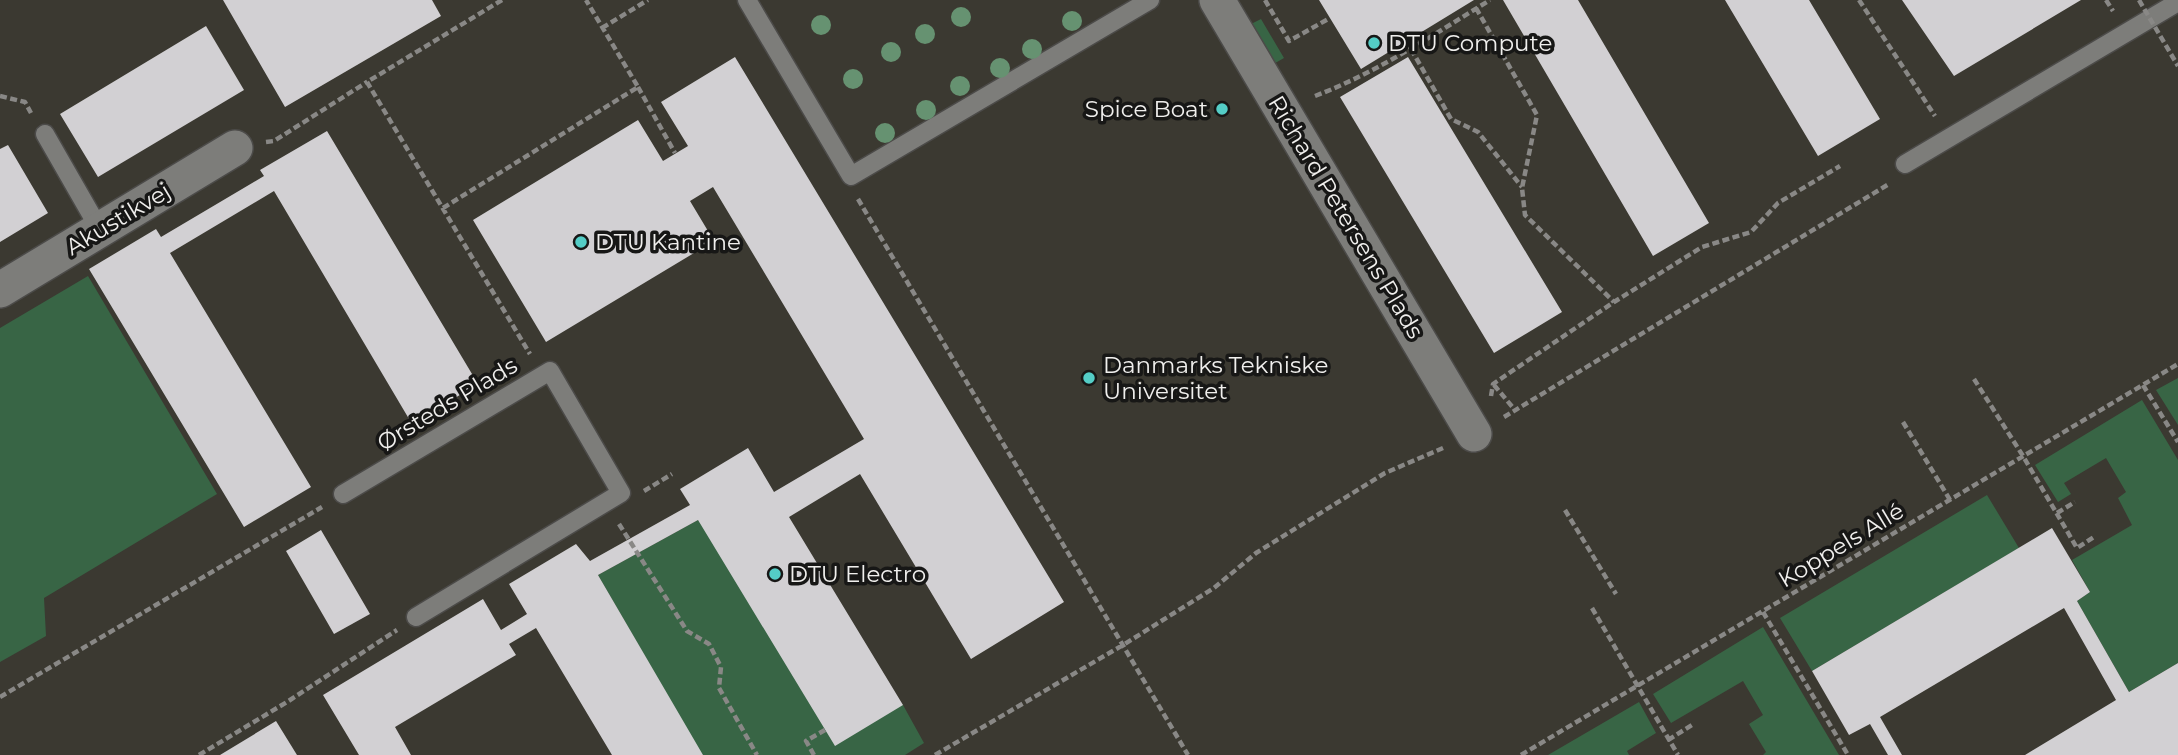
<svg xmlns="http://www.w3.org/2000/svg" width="2178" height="755" font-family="Montserrat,sans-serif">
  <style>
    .built { fill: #3b3931 }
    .green { fill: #386545 }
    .building { fill: #d2d0d3 }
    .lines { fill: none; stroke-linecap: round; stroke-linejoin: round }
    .service-casing { stroke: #4c4b49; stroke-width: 21 }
    .minor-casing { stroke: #4c4b49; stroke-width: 38 }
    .path { stroke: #898886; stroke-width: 4.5; stroke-dasharray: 7 3.5; stroke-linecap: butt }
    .service { stroke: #7d7d7a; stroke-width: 18 }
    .minor { stroke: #7d7d7a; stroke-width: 35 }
    .path-bridge { stroke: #898886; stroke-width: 4.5; stroke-dasharray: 7 3.5; stroke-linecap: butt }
    .tree { fill: #669271 }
    .poi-dot { fill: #54cdc6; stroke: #171716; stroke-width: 2.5 }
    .labels { text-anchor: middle; stroke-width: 7; stroke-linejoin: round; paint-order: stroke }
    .poi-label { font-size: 23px; fill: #f0efed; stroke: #171716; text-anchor: start }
    .street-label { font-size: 23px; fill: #f0efed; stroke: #171716 }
  </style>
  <rect width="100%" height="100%" fill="#302f2d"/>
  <!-- built -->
  <path class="built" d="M0,0H2178V755H0Z"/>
  <!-- green -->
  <path class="green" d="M1261,19L1284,58L1270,66L1247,26Z
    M88,276L217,494L44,598L46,636L0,662V328Z
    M2178,378V425L2156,390Z
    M2142,400L2178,460V663L2129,692L2077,601L2090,592L2072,560L2132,525L2118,498L2126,492L2106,458L2064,483L2071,494L2058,502L2035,465Z
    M1987,495L2019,548L1812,671L1780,618Z
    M698,520L903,705L924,743L905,755H702L598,575Z
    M1763,627L1839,755H1763L1766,752L1749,724L1763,715L1743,681L1671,723L1653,694Z
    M1639,702L1656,733L1627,751L1629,755H1548Z"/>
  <!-- building -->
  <path class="building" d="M223,0H432L441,16L285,107Z
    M1319,0H1474L1361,69Z
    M1503,0H1578L1709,223L1653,256Z
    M1725,0H1809L1880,119L1818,156Z
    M1902,0H2081L1954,76Z
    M206,26L244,90L98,177L60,114Z
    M735,57L1064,602L971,659L860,474L789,517L903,705L835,746L698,520L598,575L703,755H612L536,628L509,644L516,655L395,727L411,755H359L323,695L483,599L501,630L527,614L509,584L576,544L590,561L690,505L680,489L748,448L774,492L864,439L713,187L690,201L714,241L546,342L473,220L638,120L663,161L688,146L661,102Z
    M1408,57L1562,312L1494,353L1340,97Z
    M327,131L478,384L412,424L274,191L170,253L311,487L244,527L89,269L156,229L161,237L264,176L260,170Z
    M8,145L48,213L0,242V149Z
    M2052,528L2090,592L2077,601L2129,692L2178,663V755H2025L2116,700L2064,608L1880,717L1902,755H1888L1870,724L1849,735L1812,671Z
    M321,530L370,614L334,634L286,551Z
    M276,721L297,755H220Z"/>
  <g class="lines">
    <!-- service casing -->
    <g class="service-casing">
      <path id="service" d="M747,0L851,176L1150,0
        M45,134L100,230
        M1905,164L2178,2
        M343,494L550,371L621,493L416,617"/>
    </g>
    <!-- minor casing -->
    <g class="minor-casing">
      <path id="minor" d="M1217,0L1474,434
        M0,290L235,148"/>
    </g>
    <!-- path -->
    <path class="path" d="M502,0L367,82L530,354
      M1265,0L1289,41L1330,18
      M1859,0L1935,116
      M2106,0L2113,11
      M1476,8L1537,115L1522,188L1525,215L1614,302
      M602,28L648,0
      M1411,49L1451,119L1478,132L1522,187
      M638,87L675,153
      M0,96L25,102L31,113
      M1315,96C1378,72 1433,35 1490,0
      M266,142L274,141L367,82
      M858,199L1188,755
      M443,208L638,87L586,0
      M1974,379L2023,456L2077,548L2094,537
      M1494,385L1515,410
      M2143,385L2178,442
      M1491,396L1493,384L1614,302L1702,247L1751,232L1778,203L1840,166
      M1504,417L1889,184
      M1903,422L1950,500
      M644,491L672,474
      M1565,510L1616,594
      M2057,513L2075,502
      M619,524L687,631L709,644L721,667L719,688L757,755
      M1592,608L1678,755
      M1763,612L1848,755
      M0,697L322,507
      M1668,740L1692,725
      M199,755L287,702L397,630
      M814,755L806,741L825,730
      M935,755L1123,645L1214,588L1256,553L1385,473L1443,448
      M1521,755L2178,364"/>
    <!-- service -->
    <use href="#service" class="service"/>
    <!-- minor -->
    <use href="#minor" class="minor"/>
    <!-- path-bridge -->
    <path class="path-bridge" d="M2139,0L2178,66"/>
  </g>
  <!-- trees -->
  <g class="tree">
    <circle cx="961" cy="17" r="10"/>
    <circle cx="1072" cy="21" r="10"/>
    <circle cx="821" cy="25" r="10"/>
    <circle cx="925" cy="34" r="10"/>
    <circle cx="1032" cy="49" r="10"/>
    <circle cx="891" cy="52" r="10"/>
    <circle cx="1000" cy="68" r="10"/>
    <circle cx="853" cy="79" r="10"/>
    <circle cx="960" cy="86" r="10"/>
    <circle cx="926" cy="110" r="10"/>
    <circle cx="885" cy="133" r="10"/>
  </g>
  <!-- markers -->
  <g class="poi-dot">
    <circle cx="1374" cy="43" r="7"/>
    <circle cx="1222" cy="109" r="7"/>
    <circle cx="581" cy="242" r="7"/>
    <circle cx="1089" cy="378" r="7"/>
    <circle cx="775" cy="574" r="7"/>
  </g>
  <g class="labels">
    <!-- poi labels -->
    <g class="poi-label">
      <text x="1388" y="51">DTU Compute</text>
      <text x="1208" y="117" text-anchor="end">Spice Boat</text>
      <text x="595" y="250">DTU Kantine</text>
      <text x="1103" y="373">Danmarks Tekniske<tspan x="1103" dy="26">Universitet</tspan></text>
      <text x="789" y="582">DTU Electro</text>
    </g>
    <!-- street labels -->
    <g class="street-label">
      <text transform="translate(1346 217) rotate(59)" y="8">Richard Petersens Plads</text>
      <text transform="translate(118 219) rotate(-31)" y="8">Akustikvej</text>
      <text transform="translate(447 404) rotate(-31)" y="8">Ørsteds Plads</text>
      <text transform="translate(1841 545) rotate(-31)" y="8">Koppels Allé</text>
    </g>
  </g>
</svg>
